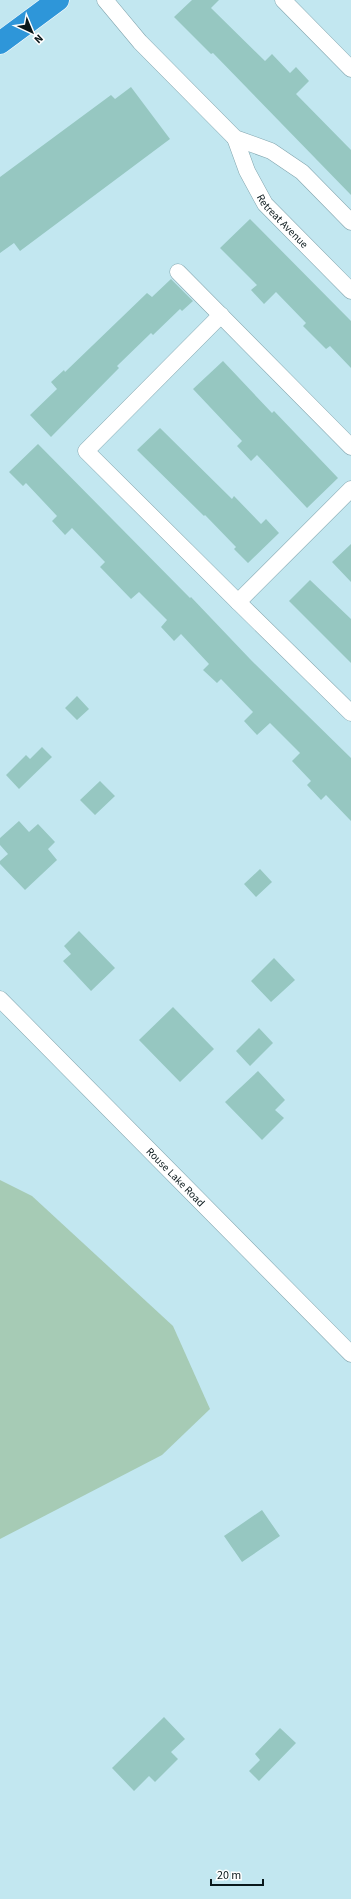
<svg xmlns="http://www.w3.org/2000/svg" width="351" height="1899" font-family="'Source Sans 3',sans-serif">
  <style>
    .green { fill: #a6cbb5 }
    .building { fill: #96c7c1 }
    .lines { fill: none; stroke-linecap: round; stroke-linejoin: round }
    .street-casing { stroke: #82a5ae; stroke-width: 17 }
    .highway-casing { stroke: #fff; stroke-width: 23 }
    .street { stroke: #fff; stroke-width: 16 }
    .highway { stroke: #2e96d9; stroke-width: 22 }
    .labels { text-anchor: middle; stroke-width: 3.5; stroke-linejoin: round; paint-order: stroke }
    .street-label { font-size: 11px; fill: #0b191c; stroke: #fff }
  </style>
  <rect width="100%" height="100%" fill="#c2e7f0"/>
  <!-- green -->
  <path class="green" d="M0,1180L32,1196L173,1326L210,1409L162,1455L0,1539Z"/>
  <!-- building -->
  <path class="building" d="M192,0H219L211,8L265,61L272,54L290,73L296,67L309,81L296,94L351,150V195L213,53L211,54L174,17Z
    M131,87L170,139L20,251L14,243L0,253V177L111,95L115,99Z
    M250,219L351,321V368L330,346L326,349L303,326L306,323L276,292L264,304L251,290L257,285L220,248Z
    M171,279L193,301L182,311L180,309L153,335L151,333L117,366L119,368L51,437L30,415L57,389L51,382L64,370L65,372L147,293L152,297Z
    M223,361L272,413L274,411L338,478L307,508L257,455L251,461L237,446L242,441L193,389Z
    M160,428L232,499L234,496L261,524L266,519L279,533L248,563L234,549L236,547L205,515L204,516L137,450Z
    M38,444L190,598L191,597L250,659L351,758V821L326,795L321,800L307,785L311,781L292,761L300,753L270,723L257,735L244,721L253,712L221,679L217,683L203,670L209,664L181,634L174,641L161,627L167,620L139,592L131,599L100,567L105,562L72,528L65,535L52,521L57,516L26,483L23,486L9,472Z
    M351,544V582L332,562Z
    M310,580L351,619V663L289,601Z
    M77,696L89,709L77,720L65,708Z
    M42,747L52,757L19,789L6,775L26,755L30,759Z
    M100,781L115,796L95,815L80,800Z
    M19,821L29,832L38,824L55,842L48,849L57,860L25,890L0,864V861L8,854L0,845V838Z
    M260,869L272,882L256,897L244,884Z
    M79,931L115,968L91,991L63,961L71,954L64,946Z
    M274,958L295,980L271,1002L251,981Z
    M173,1007L214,1049L180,1082L139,1040Z
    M259,1028L273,1043L250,1066L236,1051Z
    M258,1071L285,1100L275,1110L284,1118L262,1140L225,1102Z
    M262,1510L280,1536L242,1562L224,1536Z
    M164,1717L185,1739L171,1752L178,1759L155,1782L149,1776L134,1791L112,1768Z
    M280,1728L296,1743L259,1781L249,1771L260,1760L255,1754Z"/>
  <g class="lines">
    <!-- street casing -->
    <g class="street-casing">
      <g id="street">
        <path d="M105,0L140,42L235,138L271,151L302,172L351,222"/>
        <path d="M283,0L351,69"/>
        <path id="s1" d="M235,138L247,171L265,204L351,291"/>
        <path d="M178,272L351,447"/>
        <path d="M221,315L86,451L238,602L351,489"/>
        <path d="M238,602L351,713"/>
        <path id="s2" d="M0,999L351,1354"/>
      </g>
    </g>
    <!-- highway casing -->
    <g class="highway-casing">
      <path id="highway" d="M0,43L58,0"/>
    </g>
    <!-- street -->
    <use href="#street" class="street"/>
    <!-- highway -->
    <use href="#highway" class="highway"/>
  </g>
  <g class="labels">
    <!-- street labels -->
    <g class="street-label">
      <text dy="4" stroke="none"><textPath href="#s1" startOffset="97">Retreat Avenue</textPath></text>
      <text dy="4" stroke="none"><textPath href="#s2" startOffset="250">Rouse Lake Road</textPath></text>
    </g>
  </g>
  <!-- north arrow -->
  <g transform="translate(32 32) rotate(136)" stroke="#ffffff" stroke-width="3" paint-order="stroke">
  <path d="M0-3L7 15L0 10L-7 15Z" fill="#0b191c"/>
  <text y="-6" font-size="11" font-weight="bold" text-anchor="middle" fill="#0b191c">N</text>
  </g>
  <!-- scale -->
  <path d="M211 1879v6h52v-6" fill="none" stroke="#0b191c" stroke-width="2"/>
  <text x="217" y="1879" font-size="12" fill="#0b191c" stroke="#ffffff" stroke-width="3" paint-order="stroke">20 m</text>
</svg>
